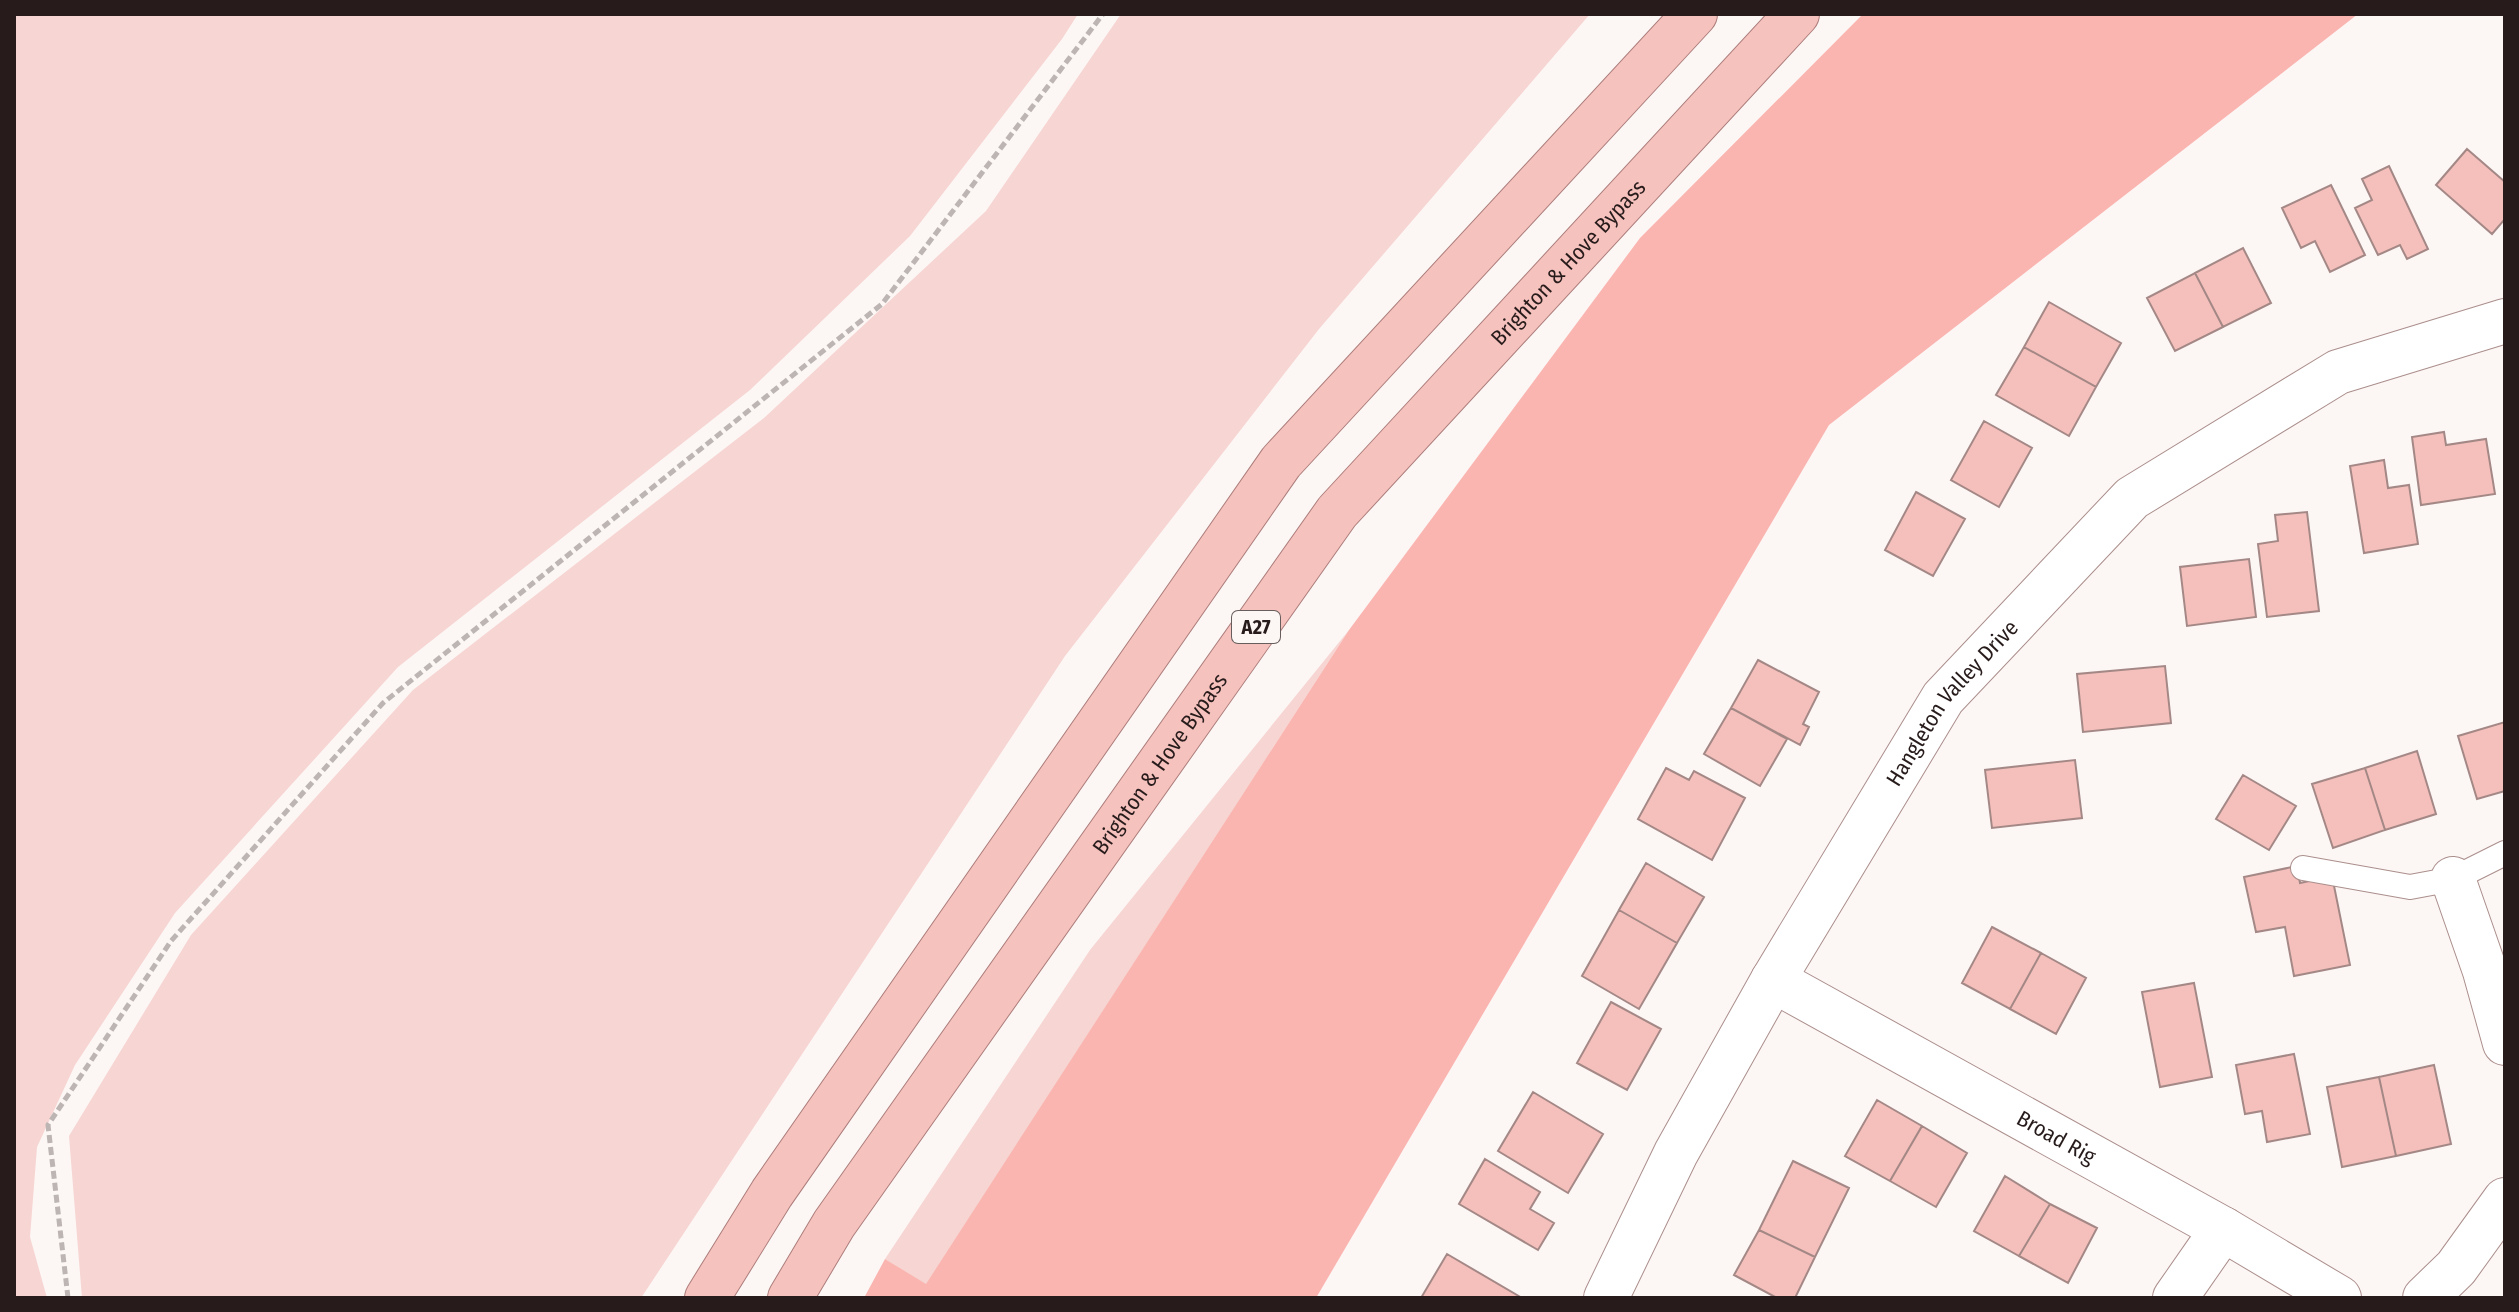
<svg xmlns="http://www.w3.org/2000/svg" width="2519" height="1312" font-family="'Fira Sans Condensed',sans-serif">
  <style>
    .green { fill: #f6d5d2 }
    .forest { fill: #fab5b0 }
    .building { fill: #f5c0bc; stroke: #a48886; stroke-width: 2 }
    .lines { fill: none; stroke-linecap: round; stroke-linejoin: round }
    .service-casing { stroke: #ab8f8c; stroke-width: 26 }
    .minor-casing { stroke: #ab8f8c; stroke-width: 46 }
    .trunk-casing { stroke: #ac7e7b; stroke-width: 46 }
    .path { stroke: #bcb5b4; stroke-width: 5; stroke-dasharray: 8 4; stroke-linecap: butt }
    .service { stroke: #fff; stroke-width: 24 }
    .minor { stroke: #fff; stroke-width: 44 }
    .trunk { stroke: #f6c2be; stroke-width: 44 }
    .labels { text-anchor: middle; stroke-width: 7; stroke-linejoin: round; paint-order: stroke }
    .shield { fill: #fcf6f5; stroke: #675d5c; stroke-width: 2 }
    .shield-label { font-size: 20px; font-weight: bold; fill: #271c1b }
    .street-label { font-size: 22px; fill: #271c1b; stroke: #fcf6f5 }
  </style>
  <rect width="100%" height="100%" fill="#fcf6f5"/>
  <!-- green -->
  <path class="green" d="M14,14H1078L1062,39L910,236L750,390L398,667L175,913L75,1065L37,1147L30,1237L47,1298H14Z
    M1121,14H1590L1319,329L1065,656L641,1298H82L69,1136L191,935L413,690L764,418L986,211Z
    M1349,630L926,1285L885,1259L1090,950Z"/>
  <!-- forest -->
  <path class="forest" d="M1863,14H2358L1829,425L1316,1298H864L885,1259L926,1284L1349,630L1640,238Z"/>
  <!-- building -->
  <path class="building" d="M2467,149L2505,182V219L2492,234L2436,185Z
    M2389,166L2428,249L2407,259L2400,245L2378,255L2355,208L2372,200L2362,179Z
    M2331,185L2365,255L2330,272L2315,241L2301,248L2282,208Z
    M2243,248L2271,303L2223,327L2195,273Z
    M2195,273L2223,327L2175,351L2147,298Z
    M2049,302L2121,343L2096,387L2024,347Z
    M2024,347L2096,387L2069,436L1996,395Z
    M1984,421L2032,448L1999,507L1951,480Z
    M2444,432L2446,445L2486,439L2495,494L2421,505L2412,437Z
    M2384,460L2388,488L2409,485L2418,544L2364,553L2350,466Z
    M1916,492L1965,519L1933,576L1885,550Z
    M2307,512L2319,611L2267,617L2258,544L2278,541L2275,515Z
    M2249,559L2256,617L2187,626L2180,567Z
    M1758,660L1819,692L1803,724L1809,727L1800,745L1731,708Z
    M2165,666L2171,723L2083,732L2077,674Z
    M1731,708L1787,739L1760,786L1704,754Z
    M2505,722V791L2477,799L2458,736Z
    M2417,751L2436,814L2385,830L2365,768Z
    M2075,760L2082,818L1992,828L1985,770Z
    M1666,768L1689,780L1694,771L1745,798L1712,860L1638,819Z
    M2365,768L2385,830L2333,848L2312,784Z
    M2243,775L2296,806L2269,850L2216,819Z
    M1646,863L1704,897L1677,943L1619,910Z
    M2297,866L2300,883L2332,876L2350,965L2294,976L2285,927L2256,932L2244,877Z
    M1619,910L1677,943L1639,1009L1582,976Z
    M1992,927L2041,953L2010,1009L1962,983Z
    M2041,953L2086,978L2056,1034L2010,1009Z
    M2194,983L2212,1077L2160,1087L2142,992Z
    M1611,1002L1661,1029L1627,1090L1577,1063Z
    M2294,1054L2310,1134L2267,1142L2262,1111L2245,1114L2236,1065Z
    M2434,1065L2451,1144L2396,1156L2379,1077Z
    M2379,1077L2396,1156L2342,1167L2327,1087Z
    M1533,1092L1603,1134L1568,1193L1498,1151Z
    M1877,1100L1922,1126L1890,1181L1845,1156Z
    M1922,1126L1967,1153L1936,1207L1890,1181Z
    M1485,1159L1540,1192L1530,1209L1554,1223L1538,1250L1459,1204Z
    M1793,1161L1849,1188L1815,1257L1759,1230Z
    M2005,1176L2050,1204L2019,1256L1974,1231Z
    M2050,1204L2097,1228L2068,1283L2019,1256Z
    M1759,1230L1815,1257L1795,1298H1777L1734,1275Z
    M1447,1254L1522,1298H1421Z"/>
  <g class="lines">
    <!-- service casing -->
    <g class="service-casing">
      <path id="service" d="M2303,868L2410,887L2453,879L2505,853"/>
    </g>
    <!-- minor casing -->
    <g class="minor-casing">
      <g id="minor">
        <path d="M2453,879L2485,971L2505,1043"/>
        <path id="s1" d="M1773,980L2223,1229L2339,1298"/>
        <path id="s2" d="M1606,1298L1676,1153L1773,980L1943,698L2132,498L2338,372L2505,321"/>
        <path d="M2175,1298L2223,1229"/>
        <path d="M2425,1298L2456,1268L2505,1200"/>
      </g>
    </g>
    <!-- trunk casing -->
    <g class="trunk-casing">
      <g id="trunk">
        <path d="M707,1298L772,1193L1281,462L1695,14"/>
        <path id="s3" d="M790,1298L834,1224L1337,512L1797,14"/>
      </g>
    </g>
    <!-- path -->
    <path class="path" d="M68,1298L48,1125L171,941L383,703L882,304L1103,14"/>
    <!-- service -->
    <use href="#service" class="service"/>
    <!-- minor -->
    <use href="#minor" class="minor"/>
    <!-- trunk -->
    <use href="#trunk" class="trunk"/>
  </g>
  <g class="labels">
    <!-- shield labels -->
    <rect class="shield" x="1232" y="611" width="48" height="32" rx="6"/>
    <g class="shield-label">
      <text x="1256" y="634">A27</text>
    </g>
    <!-- street labels -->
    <g class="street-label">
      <text dy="8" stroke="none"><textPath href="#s3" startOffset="1298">Brighton &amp; Hove Bypass</textPath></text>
      <text dy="8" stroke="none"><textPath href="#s2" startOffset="690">Hangleton Valley Drive</textPath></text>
      <text dy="8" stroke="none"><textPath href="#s3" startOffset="650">Brighton &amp; Hove Bypass</textPath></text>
      <text dy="8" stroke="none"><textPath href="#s1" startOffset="324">Broad Rig</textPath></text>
    </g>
  </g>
  <!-- border -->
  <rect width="2519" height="1312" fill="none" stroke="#271c1b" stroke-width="32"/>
</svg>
